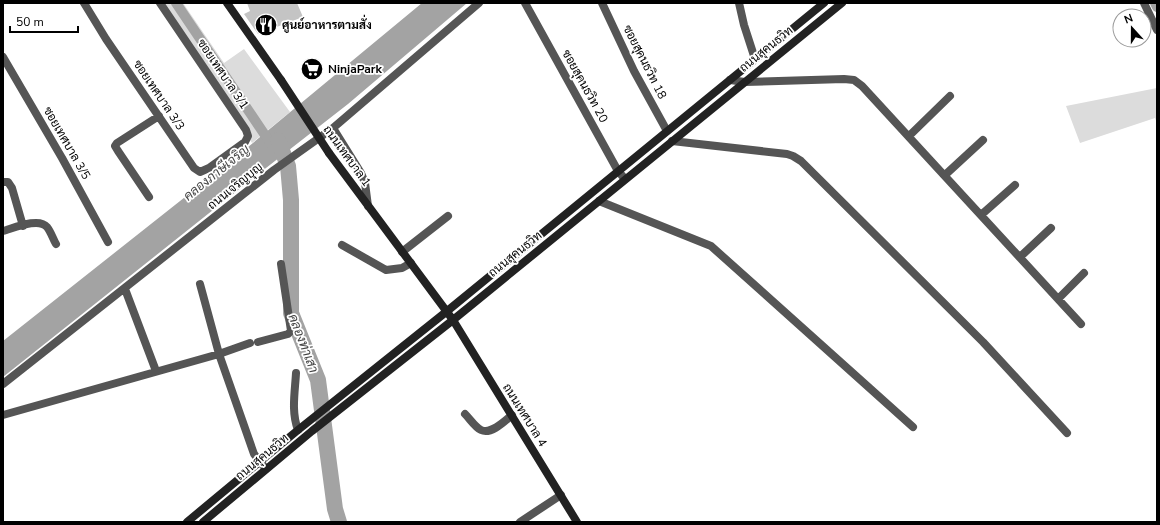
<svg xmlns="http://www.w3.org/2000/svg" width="1160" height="525" font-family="'Nunito Sans',Sarabun,sans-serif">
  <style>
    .green { fill: #dcdcdc }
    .water { fill: #a3a3a3 }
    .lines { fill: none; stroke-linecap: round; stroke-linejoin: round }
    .canal { stroke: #a3a3a3; stroke-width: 10 }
    .river { stroke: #a3a3a3; stroke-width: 16 }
    .building { fill: #c4c4c4 }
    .street { stroke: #555; stroke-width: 8 }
    .secondary { stroke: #222; stroke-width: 8 }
    .secondary-bridge { stroke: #222; stroke-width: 8 }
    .labels { text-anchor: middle; stroke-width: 3.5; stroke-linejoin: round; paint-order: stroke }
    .poi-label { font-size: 12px; font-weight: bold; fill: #000; stroke: #fff; text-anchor: start }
    .street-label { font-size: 12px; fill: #000; stroke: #fff }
    .water-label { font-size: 13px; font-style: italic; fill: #444; stroke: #fff }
  </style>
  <rect width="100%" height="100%" fill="#fff"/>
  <!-- green -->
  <path class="green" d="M162,3H183L224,63L244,49L290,112L252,143Z
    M1157,88V123L1155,118L1080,143L1066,106Z"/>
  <!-- water -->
  <path class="water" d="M422,3H467L348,104L257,175L3,377V341L242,152Z"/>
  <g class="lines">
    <!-- canal -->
    <path class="canal" d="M176,3L271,144
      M1155,3L1157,7"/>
    <!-- river -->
    <path class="river" d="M278,140L288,166L291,200V313L318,380L335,509L339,522"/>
  </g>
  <!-- building -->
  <path class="building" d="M247,3H297L303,17L258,34L244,14L250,11Z"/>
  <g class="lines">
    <!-- street -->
    <path class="street" d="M84,3L106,39L194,168L200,172L209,168L245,142L248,136L246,130L160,3
      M525,3L618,171L625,179
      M602,3L634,71L667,131
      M739,3L744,25L755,59
      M1144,3L1157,30
      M3,57L62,158L108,242
      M730,80L745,82L844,79L854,80L862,86L1081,324
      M333,128L361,173L365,183L368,206
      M909,136L950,96
      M672,141L787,154L793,156L801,161L983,342L1067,433
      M945,175L983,140
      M3,182H8L12,188L23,226
      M149,197L118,151L115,146L117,143L159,116
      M599,201L711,246L913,427
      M981,215L1015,185
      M3,231C14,228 39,217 47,227C51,232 53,239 56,244
      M342,245L386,270L402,268L411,263
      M402,252L448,216
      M1020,257L1051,228
      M200,284L219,354L250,343
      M125,289L156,371
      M1058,299L1084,273
      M258,342L288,334L291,331L281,264
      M296,373C295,392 291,412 298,430
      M3,384L274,170L333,128L479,3
      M465,414C470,419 475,427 481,430C491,435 505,421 512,415
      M3,415L219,354L254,454L266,469
      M520,522L561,495"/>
    <!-- secondary -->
    <path class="secondary" d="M227,3L281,80
      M329,153L453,320L577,522
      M187,522L298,430L446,312L824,3
      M203,522L312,431L453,320L842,3"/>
    <!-- secondary-bridge -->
    <path class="secondary-bridge" d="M281,80L329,153"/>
  </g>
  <!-- icons -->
  <defs>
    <g id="restaurant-disc" transform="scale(1.15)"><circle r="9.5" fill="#000" stroke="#fff"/><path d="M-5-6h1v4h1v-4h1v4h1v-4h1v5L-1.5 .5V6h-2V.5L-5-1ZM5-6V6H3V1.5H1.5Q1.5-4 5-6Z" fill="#fff"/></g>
    <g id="supermarket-disc" transform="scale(1.15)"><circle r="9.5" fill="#000" stroke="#fff"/><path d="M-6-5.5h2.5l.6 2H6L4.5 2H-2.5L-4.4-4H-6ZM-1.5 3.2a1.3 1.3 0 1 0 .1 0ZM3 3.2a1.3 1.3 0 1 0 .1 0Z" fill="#fff"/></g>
  </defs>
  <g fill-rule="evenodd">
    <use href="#restaurant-disc" x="266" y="25"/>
    <use href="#supermarket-disc" x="312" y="69"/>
  </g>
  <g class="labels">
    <!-- poi labels -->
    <g class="poi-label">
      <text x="282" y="29">ศูนย์อาหารตามสั่ง</text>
      <text x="328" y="73">NinjaPark</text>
    </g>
    <!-- street labels -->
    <g class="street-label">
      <text transform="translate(766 49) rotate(-39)" y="4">ถนนสุคนธวิท</text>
      <text transform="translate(645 62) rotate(63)" y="4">ซอยสุคนธวิท 18</text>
      <text transform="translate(223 74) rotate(56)" y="4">ซอยเทศบาล 3/1</text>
      <text transform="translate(585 86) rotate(61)" y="4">ซอยสุคนธวิท 20</text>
      <text transform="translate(159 95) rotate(56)" y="4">ซอยเทศบาล 3/3</text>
      <text transform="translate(67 143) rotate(60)" y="4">ซอยเทศบาล 3/5</text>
      <text transform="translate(347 156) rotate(54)" y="4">ถนนเทศบาล 1</text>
      <text transform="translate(235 186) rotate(-39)" y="4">ถนนเจริญบุญ</text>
      <text transform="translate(515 254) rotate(-39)" y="4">ถนนสุคนธวิท</text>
      <text transform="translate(525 415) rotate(58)" y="4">ถนนเทศบาล 4</text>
      <text transform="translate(262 457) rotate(-40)" y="4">ถนนสุคนธวิท</text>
    </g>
    <!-- water labels -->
    <g class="water-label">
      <text transform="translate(216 172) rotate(-39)" y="5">คลองภาษีเจริญ</text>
      <text transform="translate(304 343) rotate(69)" y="5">คลองท่าเสา</text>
    </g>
  </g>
  <!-- border -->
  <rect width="1160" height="525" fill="none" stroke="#000000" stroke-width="8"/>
  <!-- north arrow -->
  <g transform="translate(1132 28) rotate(339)"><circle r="19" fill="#ffffff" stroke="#999999"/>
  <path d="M0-3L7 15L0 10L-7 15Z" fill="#000000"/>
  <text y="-6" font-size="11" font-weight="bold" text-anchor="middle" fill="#000000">N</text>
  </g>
  <!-- scale -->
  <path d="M10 26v6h68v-6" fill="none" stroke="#000000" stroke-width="2"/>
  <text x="16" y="26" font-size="12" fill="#000000" stroke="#ffffff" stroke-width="3" paint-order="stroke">50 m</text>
</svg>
